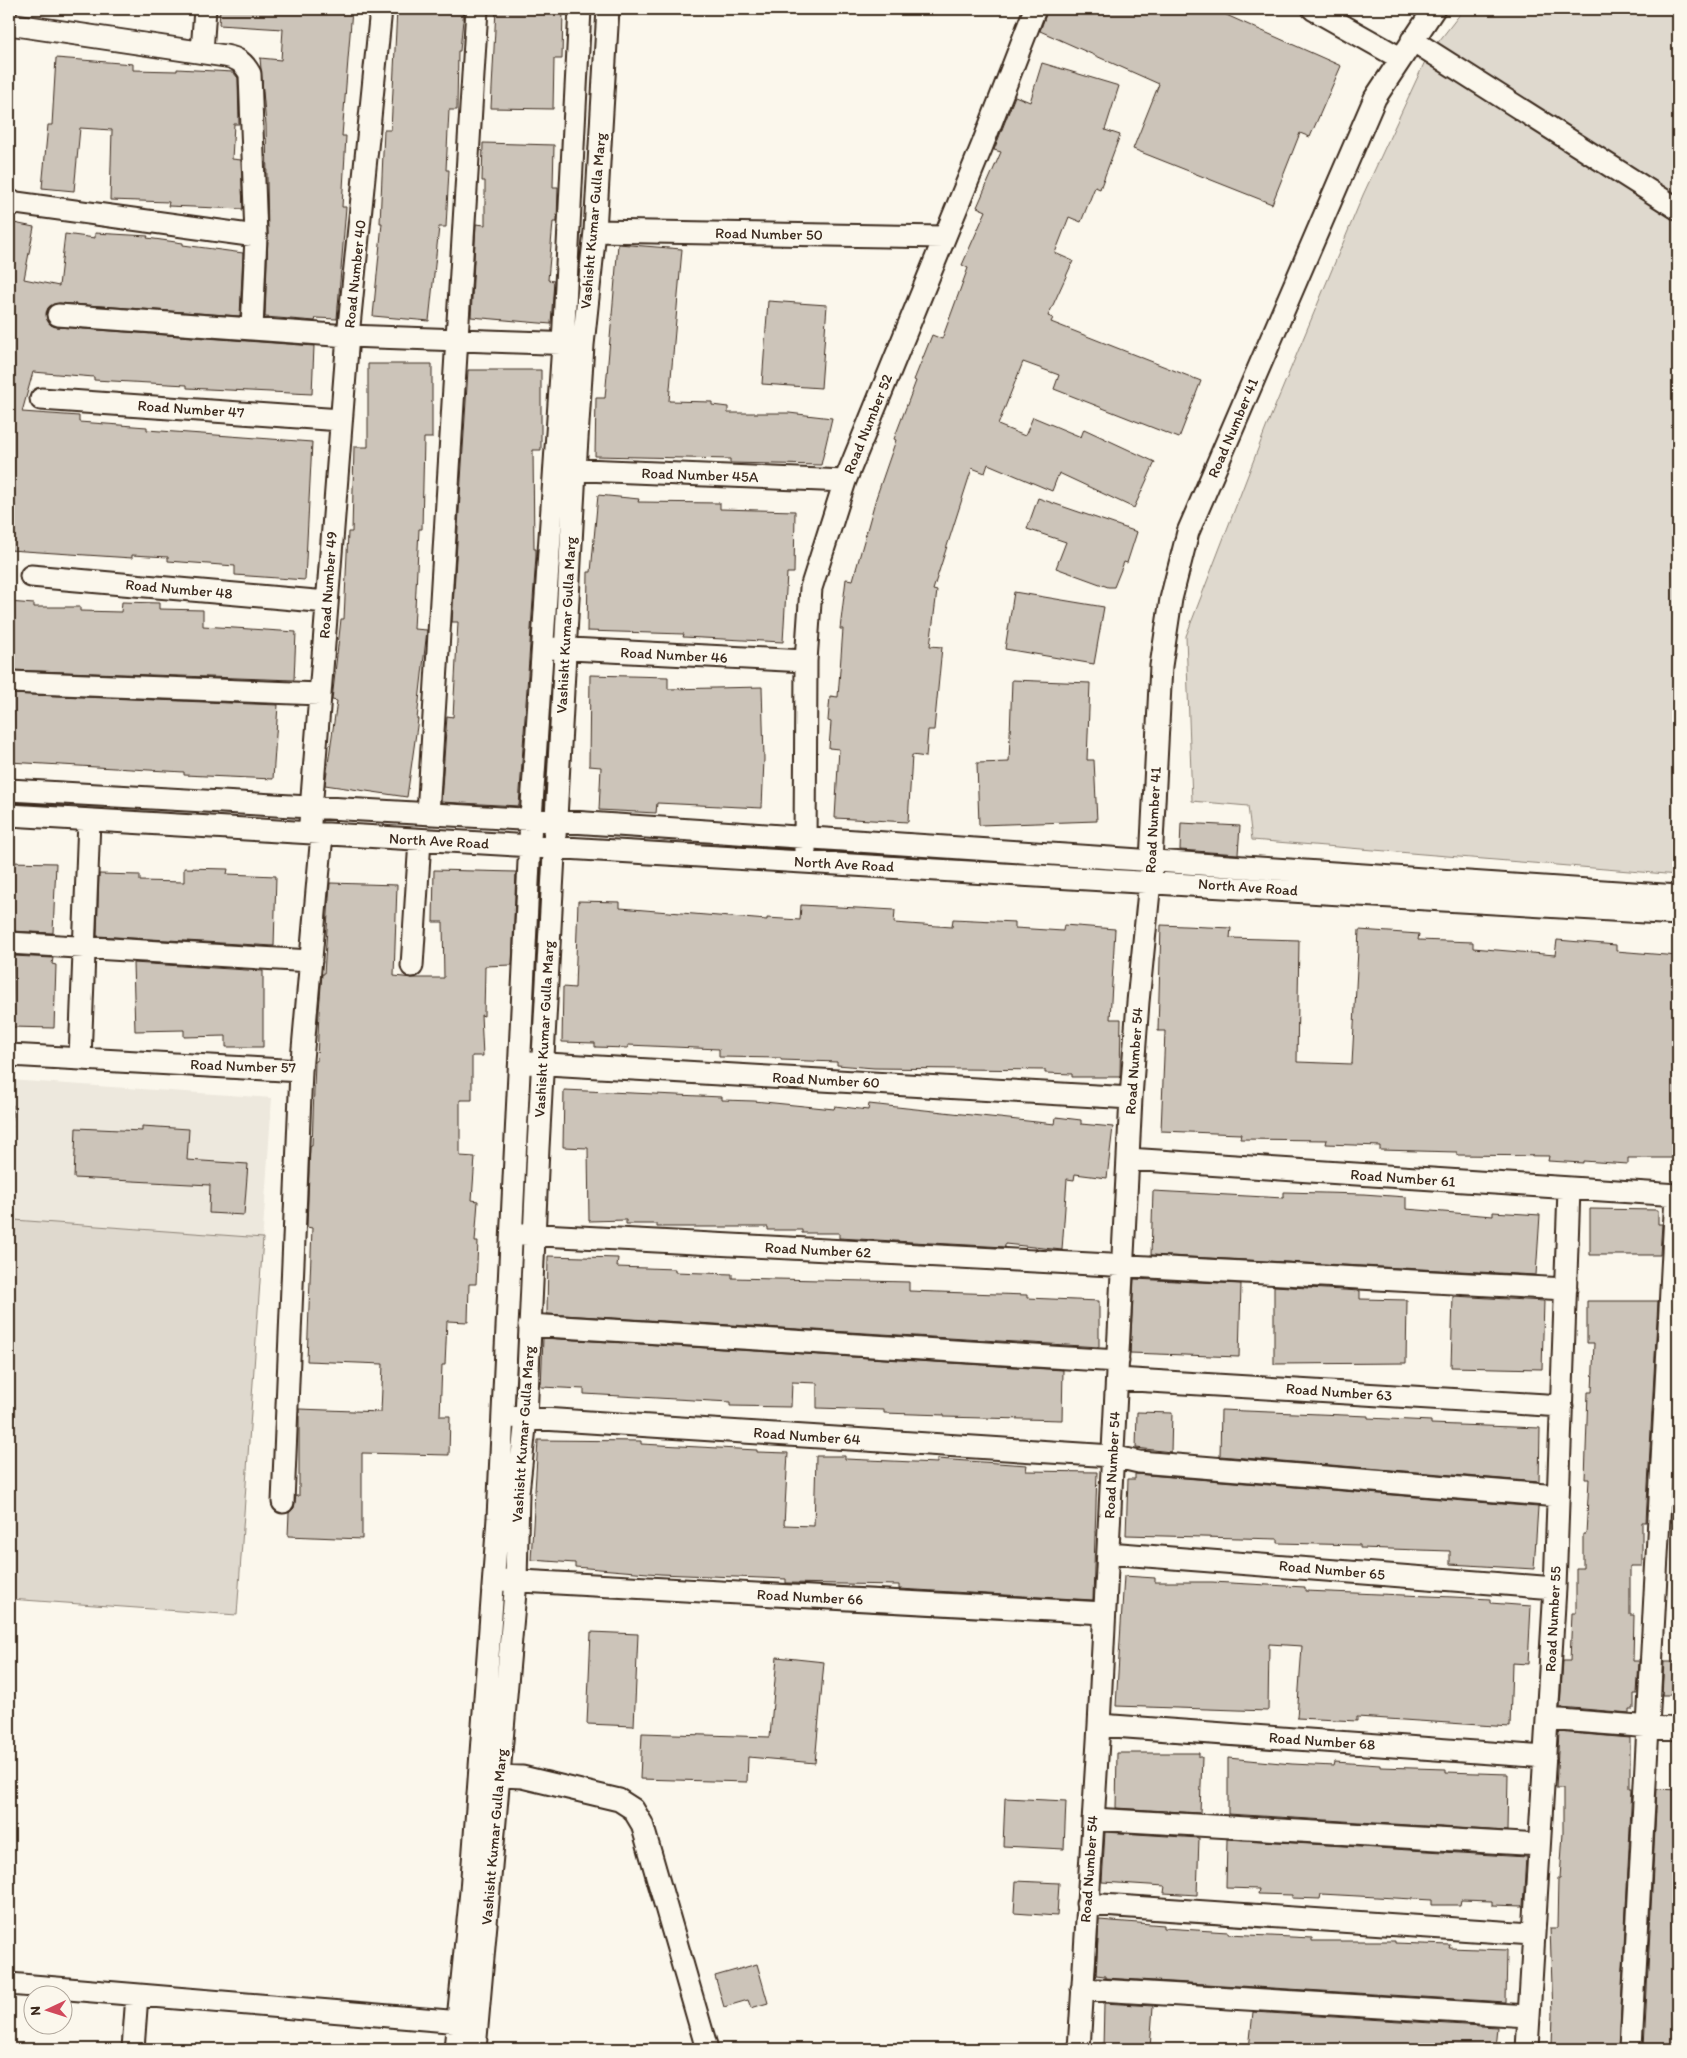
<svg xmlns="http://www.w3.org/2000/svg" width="1687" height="2058" font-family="Itim,sans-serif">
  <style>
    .built { fill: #ede8dd }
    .green { fill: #dfd9ce; stroke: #8d8276 }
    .building { fill: #ccc4b9; stroke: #3b2a1e }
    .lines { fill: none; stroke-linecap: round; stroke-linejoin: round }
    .minor-casing { stroke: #3b2a1e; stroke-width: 25 }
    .minor { stroke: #fbf7ec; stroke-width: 21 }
    .labels { text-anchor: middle; stroke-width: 5; stroke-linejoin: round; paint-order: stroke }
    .street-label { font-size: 15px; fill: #3b2a1e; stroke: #fbf7ec }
  </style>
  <rect width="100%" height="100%" fill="#fbf7ec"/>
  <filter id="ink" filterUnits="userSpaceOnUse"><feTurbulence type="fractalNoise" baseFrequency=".02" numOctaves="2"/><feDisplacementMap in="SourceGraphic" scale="10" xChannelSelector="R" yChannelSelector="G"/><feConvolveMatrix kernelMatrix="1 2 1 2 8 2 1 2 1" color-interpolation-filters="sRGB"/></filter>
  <g filter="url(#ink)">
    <!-- built -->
    <path class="built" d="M9,1080L272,1098L237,1615L9,1599Z"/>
    <!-- green -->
    <path class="green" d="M1464,9H1678V197L1436,45Z
      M1427,57L1678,222V875L1252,840L1248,806L1192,801L1186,636L1266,428L1363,195Z
      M9,1105H13L9,1149Z
      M14,1220L263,1238L237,1615L9,1599V1295Z"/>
    <!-- building -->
    <path class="building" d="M220,9H352L342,136H346L342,207H346L337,319L316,318L315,321L265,317L268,236L266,125L260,58L281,60L283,29L219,25Z
      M397,9H464L460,51H458L457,110H449L446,170H449L446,227H439L429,321L373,316L382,223H380L384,130H391Z
      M496,9H563L562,59H554L553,109L491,108Z
      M1048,9H1213L1341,66L1310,137L1300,133L1272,204L1133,149L1159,84L1040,31Z
      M56,58L133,64V70L177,71V69L233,72L238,78L239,124H234L232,159L241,160L243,209L168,206L169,202L110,200L112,130L80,128L74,191L42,188L48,125H52Z
      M1042,63L1119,86L1105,130L1120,135L1100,189L1095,187L1081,222L1069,217L1055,253L1073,261L1048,316L1053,318L1051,322L1201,381L1179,438L1054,389L1059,375L1023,362L998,425L1025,436L1033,417L1081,437L1084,429L1155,462L1134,508L1059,473L1052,491L988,464L985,473L972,468L933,590L937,591L930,646L942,647L934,730H928L926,757L912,755L908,822L835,818L839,749L829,748L831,722L828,721L830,696L838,697L843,629H840L846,579L853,580L876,498L896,440L894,439L916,381L914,380L932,335L942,339L968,268L962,265L986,211L977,207L1001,152L994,150L1015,96L1030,102Z
      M483,143L554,145L553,187H558L557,222H553L548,280L554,281L551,324L471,317L476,224L485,225V181H482Z
      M9,222L34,227L24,279L59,286L65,234L95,238V233L148,236L147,238L183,243V245L243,253L240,316L59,303L48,308L47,320L51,325L57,327L314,346L312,394L187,388V385L94,380V377L33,372L22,412L79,416V422L147,427V430L312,442L305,580L235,575V566L168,561V557L132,555V558L9,550Z
      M618,244L682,249L669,401L712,402V405L728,407V413H789L832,418L821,465L730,463V459L595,456L596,398H605Z
      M768,301L827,305L821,388L762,384Z
      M368,364H432V438H424L422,529H419L414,629L427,630L417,719H418L407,797L325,785L337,701L332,700L341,619H344L348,532H352L354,447H368Z
      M468,370H541V450H533L534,549H536V556L519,806L441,802L447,716L453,717L458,622H452Z
      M598,495L639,499L638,502L720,503V509L795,511L794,573H787L783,642L683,637L684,634L587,631L588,572H591Z
      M1038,498L1137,532L1127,563L1124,562L1114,587H1108L1056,568L1066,542L1027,529Z
      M1014,592L1104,607L1094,664L1005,649Z
      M9,602L34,604V607H80V611L121,612L122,602L159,603V609L203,610V626L296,632L294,680L9,670Z
      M590,675L668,677V689L762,687L764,759L762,808L657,803L656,813L599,810L601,767L589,766Z
      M1012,680L1090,683L1087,760H1094L1097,821L979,825L977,763L1009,762Z
      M9,694L278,705L273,779L184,775V772L9,762Z
      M1181,823L1240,826L1238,854L1180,850Z
      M10,862L56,863L53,933L9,931Z
      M184,868L228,869L227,874L276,876L274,946L97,936L99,874L140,875V881L184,882Z
      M434,870L516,872L512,965L485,966L484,1016L481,1015L483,1056H472V1100H460V1156L475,1157L472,1200L478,1201L475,1242H478L476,1284H469L468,1322L447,1321L445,1365H442L440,1416H450L449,1455L362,1453V1539L288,1536L289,1513L294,1508L296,1496H299V1409L381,1412L383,1364L307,1361L312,1228L307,1227L310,1146H312L315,1061H317L319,1010L322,974H324L330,883L397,885L394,976L412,978H444L443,922H433Z
      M578,901L620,902V908L767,920V918L800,920L801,905L895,910L894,923L952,927L953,919L1015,922V928L1063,931L1064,925L1115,929L1110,1019H1121L1120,1077H1072V1074L1045,1073V1070L874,1068L837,1065V1062L781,1060V1058L719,1057V1049L628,1045V1048L595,1047V1043L562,1042L563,987L575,988Z
      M1161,925L1231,928L1230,938L1299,940L1297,1062L1352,1064L1359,930L1419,934L1418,940L1473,942V948L1555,955L1557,940L1616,945V951L1678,956V1158H1628V1164L1583,1161V1163L1548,1161L1549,1156L1457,1155V1152L1380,1150V1146L1326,1144L1327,1140L1240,1139L1241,1134L1161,1131L1165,1031H1158Z
      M13,956L53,958L52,964L56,965L54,1028L11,1027Z
      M133,963L263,971V1047H226V1036L184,1037V1030L135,1031Z
      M564,1090L722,1097V1100L754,1101L834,1109L835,1106L868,1110L869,1104L1055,1124L1056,1117L1081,1120V1124L1113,1127L1107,1178L1075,1174L1074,1180L1067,1179L1062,1250L1005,1244V1247L839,1238V1233H802V1230H768V1227H657V1224H626V1220L589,1221L588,1148L563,1147Z
      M142,1126L189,1129L187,1160L248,1164L244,1215L209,1213L210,1185L74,1178L76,1128L142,1131Z
      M1153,1191L1284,1198V1192L1363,1194L1406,1197V1209L1493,1216V1212L1540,1215L1536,1275L1151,1255Z
      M1590,1209L1658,1210V1224H1662L1660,1255H1590Z
      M548,1256L618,1258L617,1267L675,1269V1272L732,1274V1278L909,1282V1291L1027,1295V1298L1099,1301V1347L547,1314Z
      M1134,1279L1241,1284L1239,1357L1130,1353Z
      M1274,1286L1360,1291V1299L1407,1300L1406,1363L1274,1364Z
      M1453,1296L1544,1301L1542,1369L1451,1367Z
      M1587,1301H1658L1646,1522H1642V1566H1630V1615H1634L1633,1661H1639L1637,1694H1634V1709H1630V1713L1560,1707L1563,1661H1570L1572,1613H1576V1568H1583V1534H1586L1589,1479H1585L1588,1392H1592L1594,1343H1587Z
      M543,1338L1063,1370L1062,1420L944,1417V1415L884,1413V1410L817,1408V1383L792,1382L791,1407L730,1406V1402L584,1394V1389L541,1387Z
      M1678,1390V1523L1671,1522Z
      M1221,1410L1368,1416V1418L1431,1421V1424L1540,1428L1539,1482L1220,1456Z
      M1137,1412L1172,1413L1171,1452L1136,1448Z
      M538,1440L641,1441V1444L757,1450V1452L788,1453L784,1525L814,1526L816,1456H845V1459L937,1463V1459L1027,1465L1026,1471L1097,1472L1093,1600L899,1589V1585L786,1583V1579L660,1574L575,1567V1563L531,1560Z
      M1135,1474L1538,1507L1534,1569L1450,1564V1551L1360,1548V1545L1278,1543V1539L1126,1535L1128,1479H1135Z
      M1124,1576L1155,1578V1582H1212L1305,1587V1591L1453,1597L1490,1599V1603L1531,1606L1528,1664L1512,1663L1510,1727L1357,1717V1721L1297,1718L1302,1646L1269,1644L1268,1711L1116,1706Z
      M591,1632L638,1634L634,1726L587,1724Z
      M777,1657L824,1662L815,1763L748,1757L747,1782L640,1779L642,1733L770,1737Z
      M1664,1662H1678V1695H1662Z
      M1559,1732L1630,1738V1788H1632L1619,2047L1552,2046L1553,2015L1550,1928H1557L1558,1878H1560L1563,1833V1788H1556Z
      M1117,1753H1199V1757H1202L1200,1813L1116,1808Z
      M1228,1758L1292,1764L1334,1766L1335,1762L1380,1765V1767L1446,1769V1772L1508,1774L1507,1831L1228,1814Z
      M1657,1789L1678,1790V2049H1644Z
      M1005,1798L1066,1801L1064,1849L1003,1846Z
      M1105,1832L1199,1838L1197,1895L1164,1893L1165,1886L1102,1882Z
      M1227,1839L1526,1857L1523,1906L1492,1905V1901L1461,1900L1460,1905H1432V1900L1321,1894L1320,1899L1292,1898V1895L1258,1894L1259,1889L1226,1888Z
      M1016,1881L1059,1883L1057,1916L1014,1913Z
      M1099,1920L1164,1925V1928L1228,1932V1934L1312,1938V1941H1395V1943L1450,1945L1449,1948L1507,1950L1506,2002L1105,1978V1976L1096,1975Z
      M757,1964L768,2003L751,2008L748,2000L724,2007L715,1976Z
      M1104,2003L1153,2006L1150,2049H1103Z
      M1253,2012L1497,2027L1495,2049H1249Z"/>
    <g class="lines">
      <!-- minor casing -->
      <g class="minor-casing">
        <path id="minor" d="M381,9L348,336L576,344
          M1313,9L1400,58
          M9,24L225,56C238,58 244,63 250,74L256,236L252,329
          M1412,40L1678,209
          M202,52L205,9
          M9,202L256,236
          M595,231L943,237
          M58,315L348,336L310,823
          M41,399L341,420
          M561,469L845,481
          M31,576L327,602
          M551,648L806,661
          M9,682L320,694
          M9,790L557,821L1678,896
          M428,814L477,9
          M9,815L1678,914
          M805,851L806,661L811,588L845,481L982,146L1035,9
          M9,943L311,961
          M412,966L420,840
          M9,1055L301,1071
          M80,1059L89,820
          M530,1063L1131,1098
          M1128,1159L1678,1195
          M523,1234L1566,1289
          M529,1325L1118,1361
          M1117,1379L1562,1406
          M512,1417L1112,1456L1139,1462L1558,1496
          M283,1502L301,1071L322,834
          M1108,1553L1555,1588
          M503,1580L1104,1613
          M1547,1719L1678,1729
          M1099,1725L1545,1757
          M500,1776L522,1777L619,1800L633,1809L642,1824L707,2049
          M1093,1819L1539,1845
          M1087,1904L1533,1934
          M9,1984L472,2023
          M1082,1989L1528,2016
          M133,2049L137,1995
          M455,2049L471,1891L498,1518L531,819L563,344L580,9
          M475,2049L516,1581L518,1493L526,1418L538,1148L575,470L583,345L595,231L608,9
          M1079,2049L1099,1725L1131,1098L1138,1002L1150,881L1161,666L1171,599L1188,532L1375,98L1434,9
          M1527,2049L1555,1588L1569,1189
          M1631,2049L1676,1195"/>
      </g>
      <!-- minor -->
      <use href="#minor" class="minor"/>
    </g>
  </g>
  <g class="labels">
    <!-- street labels -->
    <g class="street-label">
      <text transform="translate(593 221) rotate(-85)" y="5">Vashisht Kumar Gulla Marg</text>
      <text transform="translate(769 234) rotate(1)" y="5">Road Number 50</text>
      <text transform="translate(355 274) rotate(-84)" y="5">Road Number 40</text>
      <text transform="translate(191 409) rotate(4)" y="5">Road Number 47</text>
      <text transform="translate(868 424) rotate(-68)" y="5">Road Number 52</text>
      <text transform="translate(1233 428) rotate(-67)" y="5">Road Number 41</text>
      <text transform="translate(700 475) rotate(2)" y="5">Road Number 45A</text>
      <text transform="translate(328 585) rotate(-86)" y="5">Road Number 49</text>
      <text transform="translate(179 589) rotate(5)" y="5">Road Number 48</text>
      <text transform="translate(566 625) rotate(-87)" y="5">Vashisht Kumar Gulla Marg</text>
      <text transform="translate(674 655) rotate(3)" y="5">Road Number 46</text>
      <text transform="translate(1153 820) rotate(-87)" y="5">Road Number 41</text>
      <text transform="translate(439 841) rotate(3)" y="5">North Ave Road</text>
      <text transform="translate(844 864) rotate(3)" y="5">North Ave Road</text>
      <text transform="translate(1248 887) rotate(4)" y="5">North Ave Road</text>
      <text transform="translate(544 1029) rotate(-87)" y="5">Vashisht Kumar Gulla Marg</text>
      <text transform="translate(1134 1061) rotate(-86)" y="5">Road Number 54</text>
      <text transform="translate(243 1066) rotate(2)" y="5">Road Number 57</text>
      <text transform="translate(826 1080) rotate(3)" y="5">Road Number 60</text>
      <text transform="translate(1403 1178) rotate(4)" y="5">Road Number 61</text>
      <text transform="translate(818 1250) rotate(3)" y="5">Road Number 62</text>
      <text transform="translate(1339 1392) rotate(4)" y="5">Road Number 63</text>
      <text transform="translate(523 1434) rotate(-86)" y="5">Vashisht Kumar Gulla Marg</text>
      <text transform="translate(807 1436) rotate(4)" y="5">Road Number 64</text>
      <text transform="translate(1112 1465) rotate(-87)" y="5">Road Number 54</text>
      <text transform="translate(1332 1570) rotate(5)" y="5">Road Number 65</text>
      <text transform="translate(810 1597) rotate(3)" y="5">Road Number 66</text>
      <text transform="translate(1553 1619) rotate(-87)" y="5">Road Number 55</text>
      <text transform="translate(1322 1741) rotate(4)" y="5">Road Number 68</text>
      <text transform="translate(494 1837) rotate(-85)" y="5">Vashisht Kumar Gulla Marg</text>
      <text transform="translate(1089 1869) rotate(-86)" y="5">Road Number 54</text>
    </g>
  </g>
  <!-- margin -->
  <rect width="1687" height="2058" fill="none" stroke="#fbf7ec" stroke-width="30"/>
  <rect x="15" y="15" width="1657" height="2028" fill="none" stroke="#3b2a1e" stroke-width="2" filter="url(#ink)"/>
  <!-- north arrow -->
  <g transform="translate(48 2010) rotate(266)"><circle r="24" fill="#fbf7ec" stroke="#aea59a"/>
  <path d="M0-4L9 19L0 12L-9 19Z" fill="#d1495b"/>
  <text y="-8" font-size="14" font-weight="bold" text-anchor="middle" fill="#3b2a1e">N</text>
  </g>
</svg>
